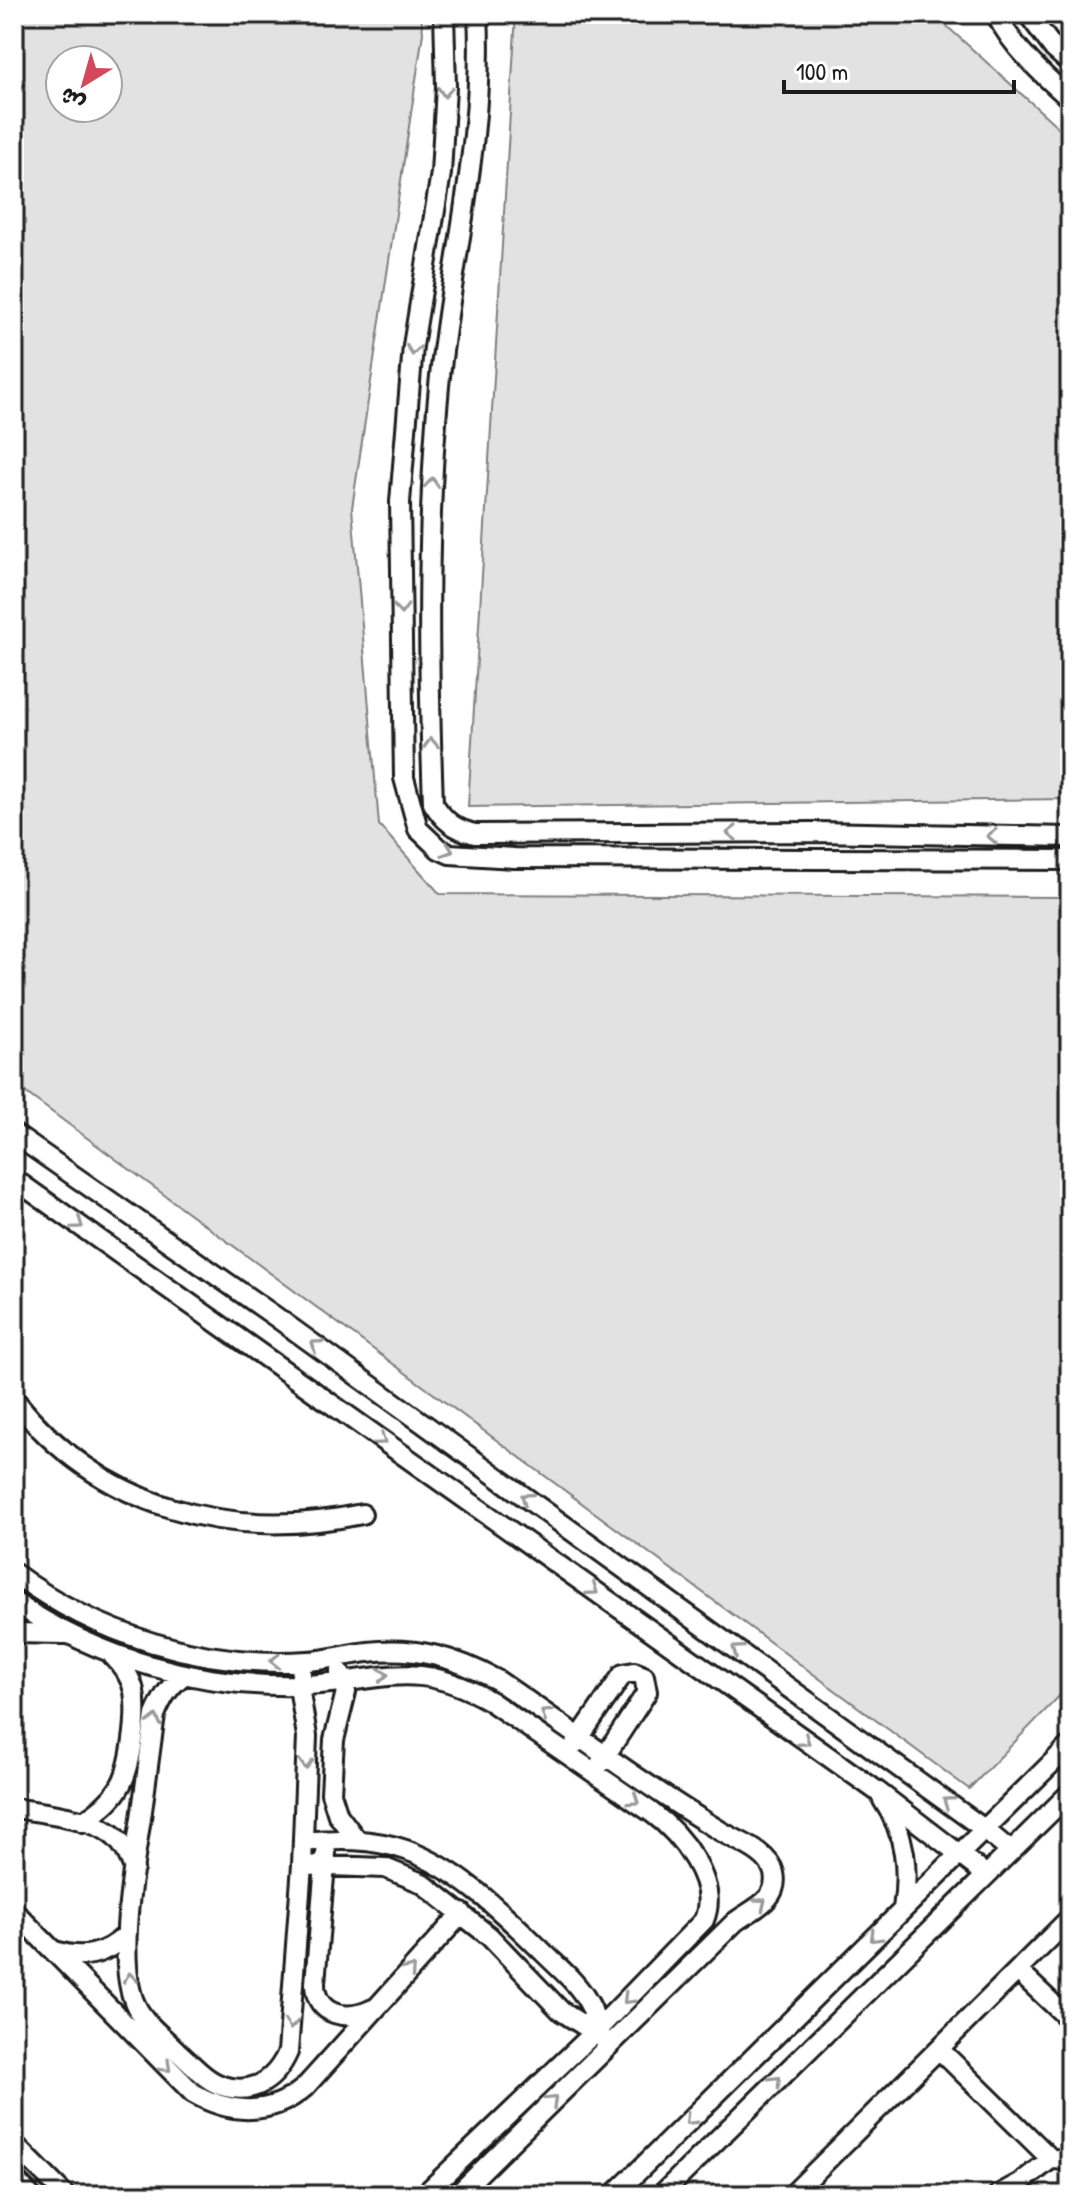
<svg xmlns="http://www.w3.org/2000/svg" width="1084" height="2209" font-family="'Patrick Hand','Playpen Sans Arabic',sans-serif">
  <style>
    .green { fill: #e2e2e2; stroke: #7f7f7f; stroke-width: 2; fill-rule: evenodd }
    .lines { fill: none; stroke-linecap: round; stroke-linejoin: round }
    .minor-casing { stroke: #1c1c1c; stroke-width: 24 }
    .minor { stroke: #fff; stroke-width: 18 }
    .oneway { stroke: #999 }
  </style>
  <rect width="100%" height="100%" fill="#fff"/>
  <filter id="ink" filterUnits="userSpaceOnUse"><feTurbulence type="fractalNoise" baseFrequency=".0125" numOctaves="2"/><feDisplacementMap in="SourceGraphic" scale="16" xChannelSelector="R" yChannelSelector="G"/><feConvolveMatrix kernelMatrix="1 2 1 2 8 2 1 2 1" color-interpolation-filters="sRGB"/></filter>
  <g filter="url(#ink)">
    <!-- green -->
    <path class="green" d="M14,14H421L423,33L352,508L379,825L440,894L1070,897V1685L969,1789L14,1084ZM60,60H108V108H60Z
      M516,14H938L940,20L1070,138V799L468,807Z"/>
    <g class="lines">
      <!-- minor casing -->
      <g class="minor-casing">
        <path id="minor" d="M444,14L446,87L441,173L413,346L400,502L404,778L418,829L439,849L450,854L514,858L1070,860
          M478,14C485,139 451,262 439,386C426,524 428,664 433,803C444,821 454,829 475,834L817,832L1070,837
          M996,14C1012,47 1043,75 1070,99
          M1028,14L1054,49L1070,63
          M14,1134L276,1317L984,1829L1009,1850
          M14,1179L877,1791L985,1874
          M14,1399C100,1508 229,1542 362,1514
          M14,1573C97,1635 204,1668 308,1661C328,1660 348,1654 368,1652C416,1646 456,1658 497,1680C572,1731 645,1786 722,1832C739,1842 769,1852 774,1873C780,1900 752,1909 735,1922L457,2195
          M14,1602C99,1659 199,1688 302,1685C381,1683 413,1656 490,1701L651,1812C680,1833 720,1882 704,1920L596,2031L424,2195
          M14,1633L63,1634
          M340,1672L346,1692L334,1740L331,1793L338,1815L356,1839
          M184,1675C169,1686 162,1698 155,1715C150,1749 146,1783 141,1818C134,1865 115,1963 136,2006C145,2024 163,2037 177,2051C192,2064 206,2082 226,2087C255,2094 276,2079 288,2052L302,1865L307,1736L300,1693L301,1674
          M575,1744L623,1674L634,1672L644,1676L647,1692L600,1764
          M883,1800C906,1834 909,1870 903,1909
          M14,1808C43,1813 94,1817 115,1837C125,1846 130,1857 134,1869
          M83,1822C96,1812 110,1803 119,1788C132,1768 138,1715 134,1691C131,1677 122,1665 112,1655
          M303,1842C339,1839 371,1838 406,1850C459,1869 503,1913 543,1952C559,1968 577,1982 588,2002C594,2011 595,2020 596,2031
          M326,1853L315,1983C315,2016 348,2022 373,2009
          M302,1865L385,1868L422,1883L489,1936L561,2011L602,2037
          M14,1911L193,2093C229,2114 271,2117 305,2087L462,1913
          M55,1951C83,1960 105,1955 126,1935
          M1018,1971L1070,2020
          M940,2050L1051,2159
          M14,2144L65,2195
          M14,2179L30,2195
          M614,2195L1070,1745
          M661,2195L1070,1793
          M792,2195L1070,1918
          M998,2195L1020,2183L1051,2159L1070,2160"/>
      </g>
      <!-- minor -->
      <use href="#minor" class="minor"/>
    </g>
    <!-- one-way arrows -->
    <defs><path id="oneway-chevron" d="M-2-3.5L2.5 0L-2 3.5" fill="none" stroke-width="1.6" stroke-linecap="round" stroke-linejoin="round" transform="scale(2)"/></defs>
    <g class="oneway">
      <use href="#oneway-chevron" transform="translate(445 92) rotate(92)"/>
      <use href="#oneway-chevron" transform="translate(413 350) rotate(97)"/>
      <use href="#oneway-chevron" transform="translate(432 483) rotate(-86)"/>
      <use href="#oneway-chevron" transform="translate(401 609) rotate(89)"/>
      <use href="#oneway-chevron" transform="translate(431 743) rotate(-92)"/>
      <use href="#oneway-chevron" transform="translate(732 833) rotate(180)"/>
      <use href="#oneway-chevron" transform="translate(992 836) rotate(-179)"/>
      <use href="#oneway-chevron" transform="translate(448 850) rotate(19)"/>
      <use href="#oneway-chevron" transform="translate(78 1224) rotate(35)"/>
      <use href="#oneway-chevron" transform="translate(316 1345) rotate(-144)"/>
      <use href="#oneway-chevron" transform="translate(381 1440) rotate(35)"/>
      <use href="#oneway-chevron" transform="translate(526 1498) rotate(-144)"/>
      <use href="#oneway-chevron" transform="translate(593 1590) rotate(35)"/>
      <use href="#oneway-chevron" transform="translate(737 1650) rotate(-144)"/>
      <use href="#oneway-chevron" transform="translate(275 1661) rotate(-179)"/>
      <use href="#oneway-chevron" transform="translate(383 1675) rotate(-4)"/>
      <use href="#oneway-chevron" transform="translate(546 1714) rotate(-146)"/>
      <use href="#oneway-chevron" transform="translate(155 1720) rotate(-77)"/>
      <use href="#oneway-chevron" transform="translate(805 1741) rotate(35)"/>
      <use href="#oneway-chevron" transform="translate(306 1764) rotate(92)"/>
      <use href="#oneway-chevron" transform="translate(634 1800) rotate(34)"/>
      <use href="#oneway-chevron" transform="translate(948 1802) rotate(-144)"/>
      <use href="#oneway-chevron" transform="translate(761 1903) rotate(-39)"/>
      <use href="#oneway-chevron" transform="translate(875 1937) rotate(135)"/>
      <use href="#oneway-chevron" transform="translate(410 1970) rotate(-48)"/>
      <use href="#oneway-chevron" transform="translate(130 1978) rotate(-96)"/>
      <use href="#oneway-chevron" transform="translate(628 1999) rotate(135)"/>
      <use href="#oneway-chevron" transform="translate(291 2024) rotate(95)"/>
      <use href="#oneway-chevron" transform="translate(166 2067) rotate(44)"/>
      <use href="#oneway-chevron" transform="translate(776 2081) rotate(-45)"/>
      <use href="#oneway-chevron" transform="translate(552 2101) rotate(-44)"/>
      <use href="#oneway-chevron" transform="translate(690 2120) rotate(135)"/>
    </g>
  </g>
  <!-- margin -->
  <rect width="1084" height="2209" fill="none" stroke="#fff" stroke-width="48"/>
  <rect x="24" y="24" width="1036" height="2161" fill="none" stroke="#1c1c1c" stroke-width="3" filter="url(#ink)"/>
  <!-- north arrow -->
  <g transform="translate(84 84) rotate(217)"><circle r="38" fill="#ffffff" stroke="#a4a4a4" stroke-width="2"/>
  <path d="M0-6L14 30L0 20L-14 30Z" fill="#d1495b"/>
  <text y="-12" font-size="22" font-weight="bold" text-anchor="middle" fill="#1c1c1c">ش</text>
  </g>
  <!-- scale -->
  <path d="M784 80v12h230v-12" fill="none" stroke="#1c1c1c" stroke-width="4"/>
  <text x="796" y="80" font-size="24" fill="#1c1c1c" stroke="#ffffff" stroke-width="6" paint-order="stroke">100 m</text>
</svg>
